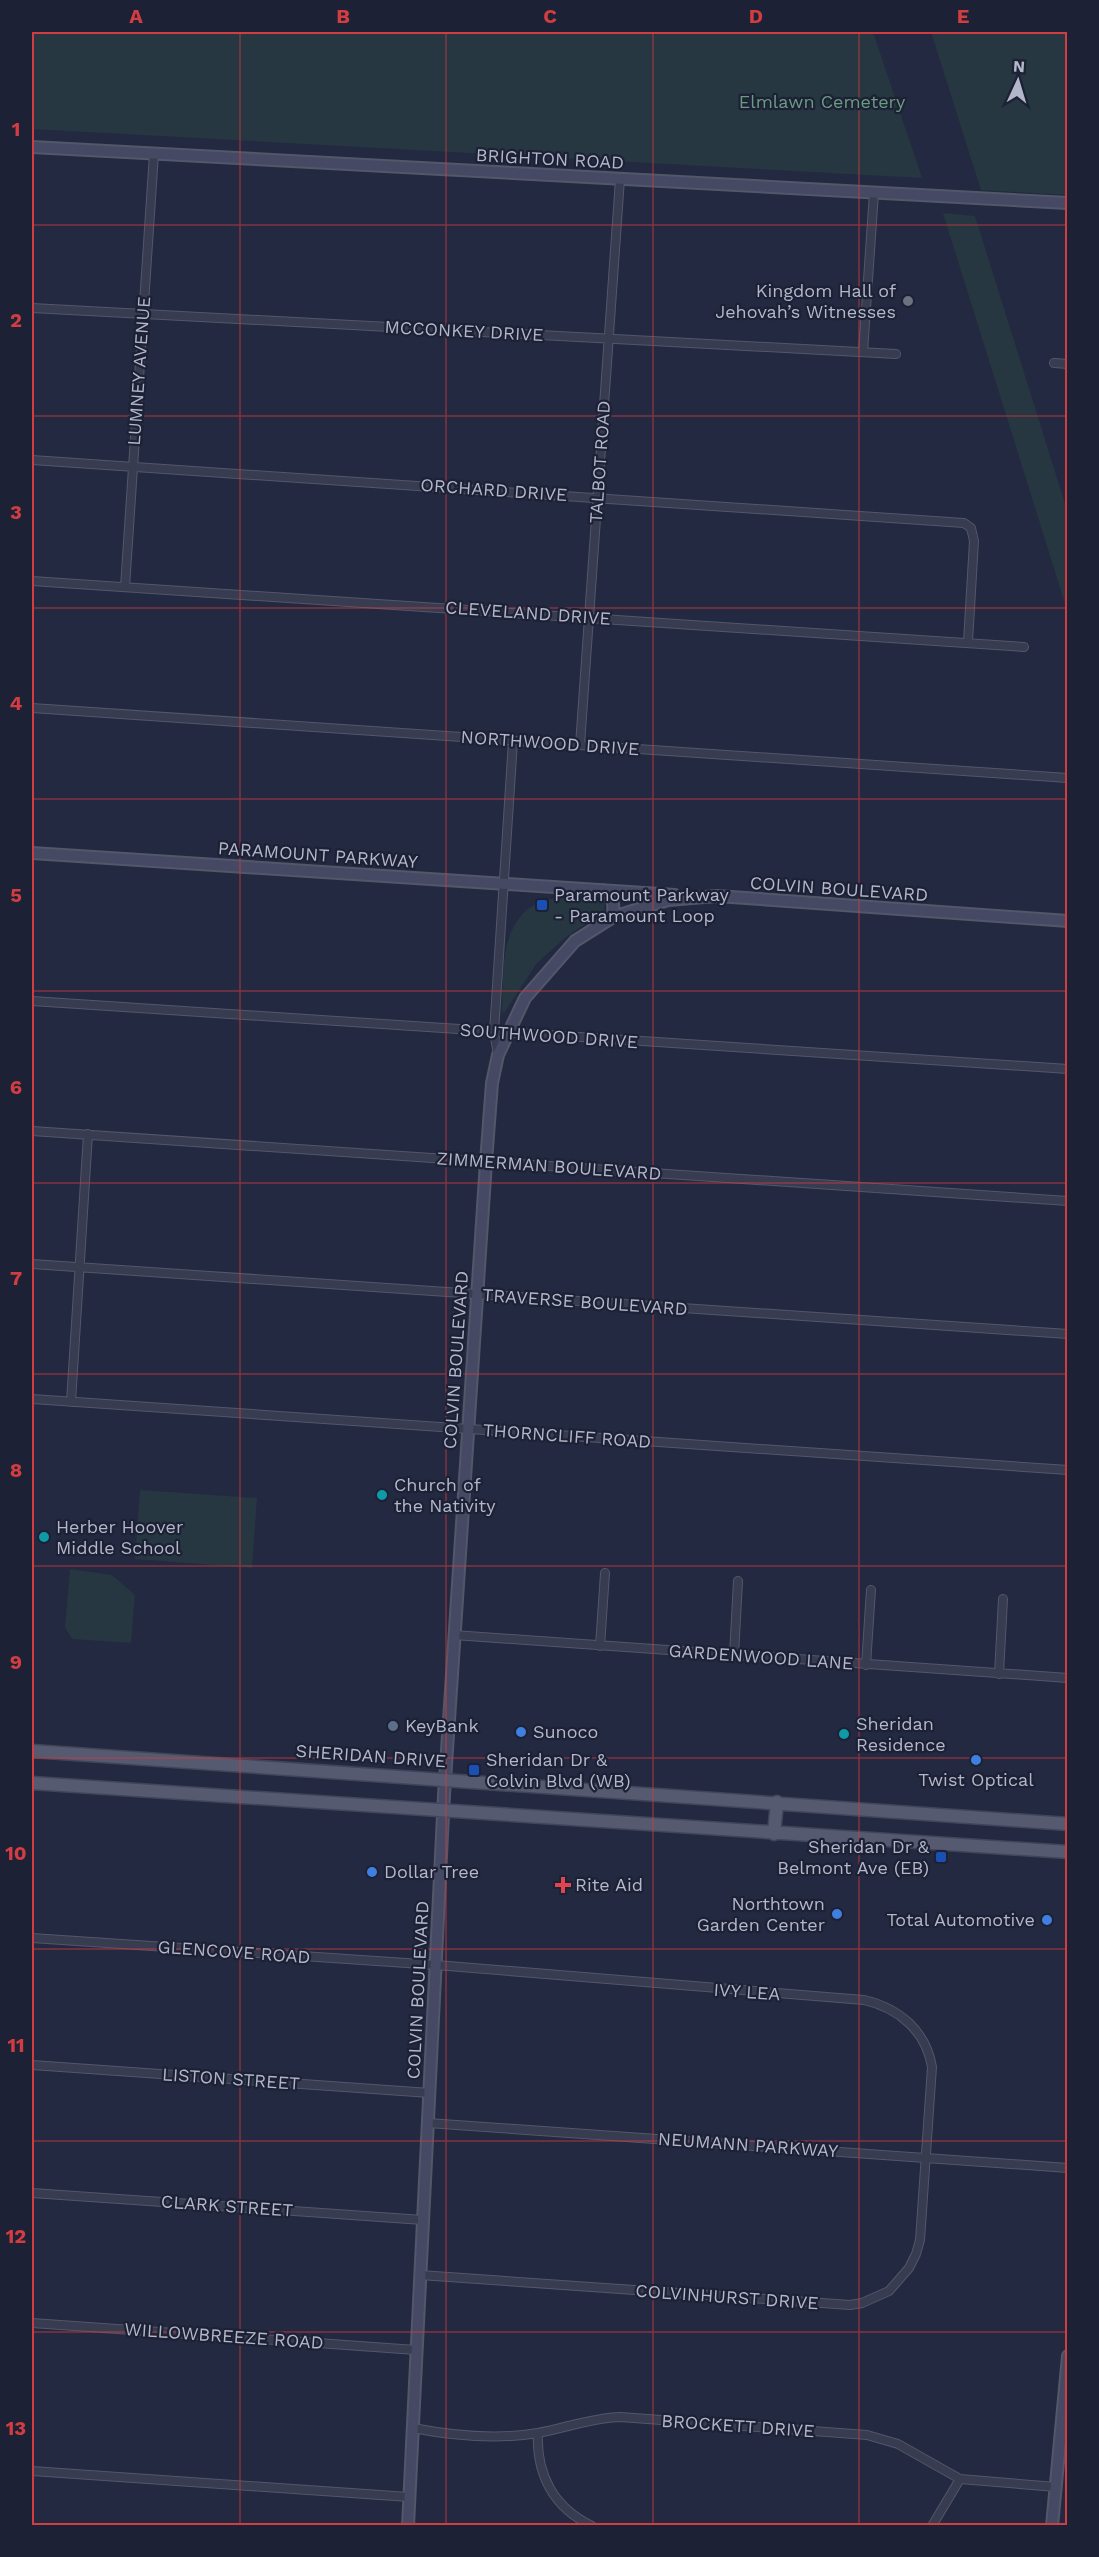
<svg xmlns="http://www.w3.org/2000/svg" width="1099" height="2557" font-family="'Work Sans',sans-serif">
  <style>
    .green { fill: #263741 }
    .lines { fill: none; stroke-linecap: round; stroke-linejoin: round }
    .street-casing { stroke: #53576a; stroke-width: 10 }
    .secondary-casing { stroke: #53576a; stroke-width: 14 }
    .primary-casing { stroke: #414559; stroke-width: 15 }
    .street { stroke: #383c50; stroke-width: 8 }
    .secondary { stroke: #464963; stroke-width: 10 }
    .primary { stroke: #565a70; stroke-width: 12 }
    .grid { fill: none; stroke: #d13d40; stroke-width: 1.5; stroke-opacity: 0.55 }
    .worship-dot { fill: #6b7280; stroke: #1d2135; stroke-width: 2 }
    .transit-dot { fill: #1a4fb4; stroke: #1d2135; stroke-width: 2 }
    .culture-dot { fill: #0f9aa8; stroke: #1d2135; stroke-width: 2 }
    .service-dot { fill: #5c6f8a; stroke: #1d2135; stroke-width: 2 }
    .shop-dot { fill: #3f7fe0; stroke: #1d2135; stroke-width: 2 }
    .health-dot { fill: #e0444e; stroke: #1d2135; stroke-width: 2 }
    .labels { text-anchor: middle; stroke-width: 4.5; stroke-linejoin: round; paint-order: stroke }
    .park-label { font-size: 18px; fill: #6a9c82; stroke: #1d2135 }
    .street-label { font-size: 18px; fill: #b4b7ca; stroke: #1d2135 }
    .poi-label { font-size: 18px; fill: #b4b7ca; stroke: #1d2135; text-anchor: start }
    .neatline { fill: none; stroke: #d13d40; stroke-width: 2 }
    .grid-label { font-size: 20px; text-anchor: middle; font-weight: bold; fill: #d13d40 }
  </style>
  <rect width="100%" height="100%" fill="#232940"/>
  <!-- green -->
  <path class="green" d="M32,32H873L922,178L32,129Z
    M931,32H1067V195L981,190Z
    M943,213L975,216L1067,510V610Z
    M561,897L601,900L605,903L604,911L566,937L537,963L504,1013L502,1012C504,976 498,922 538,903C544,900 553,899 561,897Z
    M140,1490L257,1498L252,1568L135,1559Z
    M70,1569L112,1575L135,1595L131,1643L72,1639L65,1627Z"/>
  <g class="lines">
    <!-- street casing -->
    <g class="street-casing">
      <path id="street" d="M32,308L896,354
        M863,352L874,193
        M1054,363L1068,364
        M32,460L964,523L971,528L974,541L968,642
        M32,581L1024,647
        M125,587L154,154
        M32,708L1068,778
        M580,745L620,179
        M32,1001L1068,1069
        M498,1055L494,1032L513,741
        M32,1131L1068,1201
        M32,1264L1068,1334
        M32,1399L1068,1470
        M71,1402L88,1134
        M454,1635L1068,1678
        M600,1646L605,1573
        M734,1655L738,1581
        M866,1665L871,1590
        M999,1674L1003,1599
        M32,1938L436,1965L864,2000C899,2008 926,2031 932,2067L920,2240L916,2254L909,2268L889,2291L862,2303L850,2305L420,2275
        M32,2065L430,2093
        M428,2123L1068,2168
        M32,2193L423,2220
        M32,2323L416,2350
        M413,2428C454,2436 496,2440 538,2433C566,2428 591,2418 620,2417L867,2435L898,2444L960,2479L1056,2487
        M538,2433C536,2475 554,2508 592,2526
        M32,2471L409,2497
        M932,2526L960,2479"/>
    </g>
    <!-- secondary casing -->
    <g class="secondary-casing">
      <path id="secondary" d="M32,147L1068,203
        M32,853L675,895
        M603,890C614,897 614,904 613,917
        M408,2526L444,1795L486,1162L492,1083L498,1055L525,998L575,941L613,917L668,900L717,896L1068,921
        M1052,2526L1068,2356"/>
    </g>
    <!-- primary casing -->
    <g class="primary-casing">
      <path id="primary" d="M32,1751L1068,1824
        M32,1783L1068,1852
        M774,1834L777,1802"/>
    </g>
    <!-- street -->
    <use href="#street" class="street"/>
    <!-- secondary -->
    <use href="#secondary" class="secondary"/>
    <!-- primary -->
    <use href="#primary" class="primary"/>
  </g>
  <!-- grid -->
  <path class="grid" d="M240,32V2526M446,32V2526M653,32V2526M859,32V2526M32,225H1068M32,416H1068M32,608H1068M32,799H1068M32,991H1068M32,1183H1068M32,1374H1068M32,1566H1068M32,1758H1068M32,1949H1068M32,2141H1068M32,2332H1068"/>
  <!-- markers -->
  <circle class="worship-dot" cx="908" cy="301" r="6"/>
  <g class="transit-dot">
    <rect x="536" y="899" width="12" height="12" rx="3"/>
    <rect x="468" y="1764" width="12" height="12" rx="3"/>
    <rect x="935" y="1851" width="12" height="12" rx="3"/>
  </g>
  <g class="culture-dot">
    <circle cx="382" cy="1495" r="6"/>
    <circle cx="44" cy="1537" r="6"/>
    <circle cx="844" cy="1734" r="6"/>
  </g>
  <circle class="service-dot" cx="393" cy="1726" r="6"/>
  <g class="shop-dot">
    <circle cx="521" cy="1732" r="6"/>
    <circle cx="976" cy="1760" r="6"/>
    <circle cx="372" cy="1872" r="6"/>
    <circle cx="837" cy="1914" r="6"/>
    <circle cx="1047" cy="1920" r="6"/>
  </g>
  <path class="health-dot" d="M560 1876h6v6h6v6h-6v6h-6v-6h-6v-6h6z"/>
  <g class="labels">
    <!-- park labels -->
    <g class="park-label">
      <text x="822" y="108">Elmlawn Cemetery</text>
    </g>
    <!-- street labels -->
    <g class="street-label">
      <text transform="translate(550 159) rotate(3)" y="6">BRIGHTON ROAD</text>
      <text transform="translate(464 331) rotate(3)" y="6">MCCONKEY DRIVE</text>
      <text transform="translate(139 371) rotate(-86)" y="6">LUMNEY AVENUE</text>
      <text transform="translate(600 462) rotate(-86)" y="6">TALBOT ROAD</text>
      <text transform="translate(494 490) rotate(4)" y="6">ORCHARD DRIVE</text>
      <text transform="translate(528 613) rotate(4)" y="6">CLEVELAND DRIVE</text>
      <text transform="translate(550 743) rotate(4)" y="6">NORTHWOOD DRIVE</text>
      <text transform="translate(318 855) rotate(4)" y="6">PARAMOUNT PARKWAY</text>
      <text transform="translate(839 889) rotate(4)" y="6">COLVIN BOULEVARD</text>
      <text transform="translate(549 1036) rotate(4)" y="6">SOUTHWOOD DRIVE</text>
      <text transform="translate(549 1166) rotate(4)" y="6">ZIMMERMAN BOULEVARD</text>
      <text transform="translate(585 1302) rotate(4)" y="6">TRAVERSE BOULEVARD</text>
      <text transform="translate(456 1360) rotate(-86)" y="6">COLVIN BOULEVARD</text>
      <text transform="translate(567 1436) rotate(4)" y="6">THORNCLIFF ROAD</text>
      <text transform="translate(761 1657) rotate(4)" y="6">GARDENWOOD LANE</text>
      <text transform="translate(371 1756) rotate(4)" y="6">SHERIDAN DRIVE</text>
      <text transform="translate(234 1952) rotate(4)" y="6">GLENCOVE ROAD</text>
      <text transform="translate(418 1990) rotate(-87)" y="6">COLVIN BOULEVARD</text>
      <text transform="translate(747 1992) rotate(4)" y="6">IVY LEA</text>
      <text transform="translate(231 2079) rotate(4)" y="6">LISTON STREET</text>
      <text transform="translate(748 2145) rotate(4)" y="6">NEUMANN PARKWAY</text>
      <text transform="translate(227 2206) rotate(4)" y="6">CLARK STREET</text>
      <text transform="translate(727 2297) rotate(4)" y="6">COLVINHURST DRIVE</text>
      <text transform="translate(224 2336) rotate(4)" y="6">WILLOWBREEZE ROAD</text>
      <text transform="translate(738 2426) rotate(4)" y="6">BROCKETT DRIVE</text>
    </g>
    <!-- poi labels -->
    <g class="poi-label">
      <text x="896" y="297" text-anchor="end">Kingdom Hall of<tspan x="896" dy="21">Jehovah’s Witnesses</tspan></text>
      <text x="554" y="901">Paramount Parkway<tspan x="554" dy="21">- Paramount Loop</tspan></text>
      <text x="394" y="1491">Church of<tspan x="394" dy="21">the Nativity</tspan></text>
      <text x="56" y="1533">Herber Hoover<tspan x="56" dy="21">Middle School</tspan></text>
      <text x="856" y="1730">Sheridan<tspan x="856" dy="21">Residence</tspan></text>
      <text x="405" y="1732">KeyBank</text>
      <text x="533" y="1738">Sunoco</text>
      <text x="486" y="1766">Sheridan Dr &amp;<tspan x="486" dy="21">Colvin Blvd (WB)</tspan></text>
      <text x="976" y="1786" text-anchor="middle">Twist Optical</text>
      <text x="929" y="1853" text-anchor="end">Sheridan Dr &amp;<tspan x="929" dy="21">Belmont Ave (EB)</tspan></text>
      <text x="384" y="1878">Dollar Tree</text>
      <text x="575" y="1891">Rite Aid</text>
      <text x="825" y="1910" text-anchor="end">Northtown<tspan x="825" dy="21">Garden Center</tspan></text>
      <text x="1035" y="1926" text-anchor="end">Total Automotive</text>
    </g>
  </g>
  <!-- border -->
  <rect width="1099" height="2557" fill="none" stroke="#1d2135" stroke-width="66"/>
  <!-- north arrow -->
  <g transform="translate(1018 81) rotate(4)" stroke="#1d2135" stroke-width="4.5" paint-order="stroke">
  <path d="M0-4.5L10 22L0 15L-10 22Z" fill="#b4b7ca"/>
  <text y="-9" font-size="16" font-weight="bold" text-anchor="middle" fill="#b4b7ca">N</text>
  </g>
  <rect x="33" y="33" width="1033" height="2491" class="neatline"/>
  <g class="grid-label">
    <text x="136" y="23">A</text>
    <text x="343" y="23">B</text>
    <text x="550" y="23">C</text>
    <text x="756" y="23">D</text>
    <text x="963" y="23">E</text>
    <text x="16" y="136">1</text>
    <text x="16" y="327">2</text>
    <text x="16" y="519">3</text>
    <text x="16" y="710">4</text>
    <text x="16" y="902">5</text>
    <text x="16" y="1094">6</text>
    <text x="16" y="1285">7</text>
    <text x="16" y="1477">8</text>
    <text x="16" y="1669">9</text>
    <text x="16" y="1860">10</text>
    <text x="16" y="2052">11</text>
    <text x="16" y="2243">12</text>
    <text x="16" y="2435">13</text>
  </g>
</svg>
